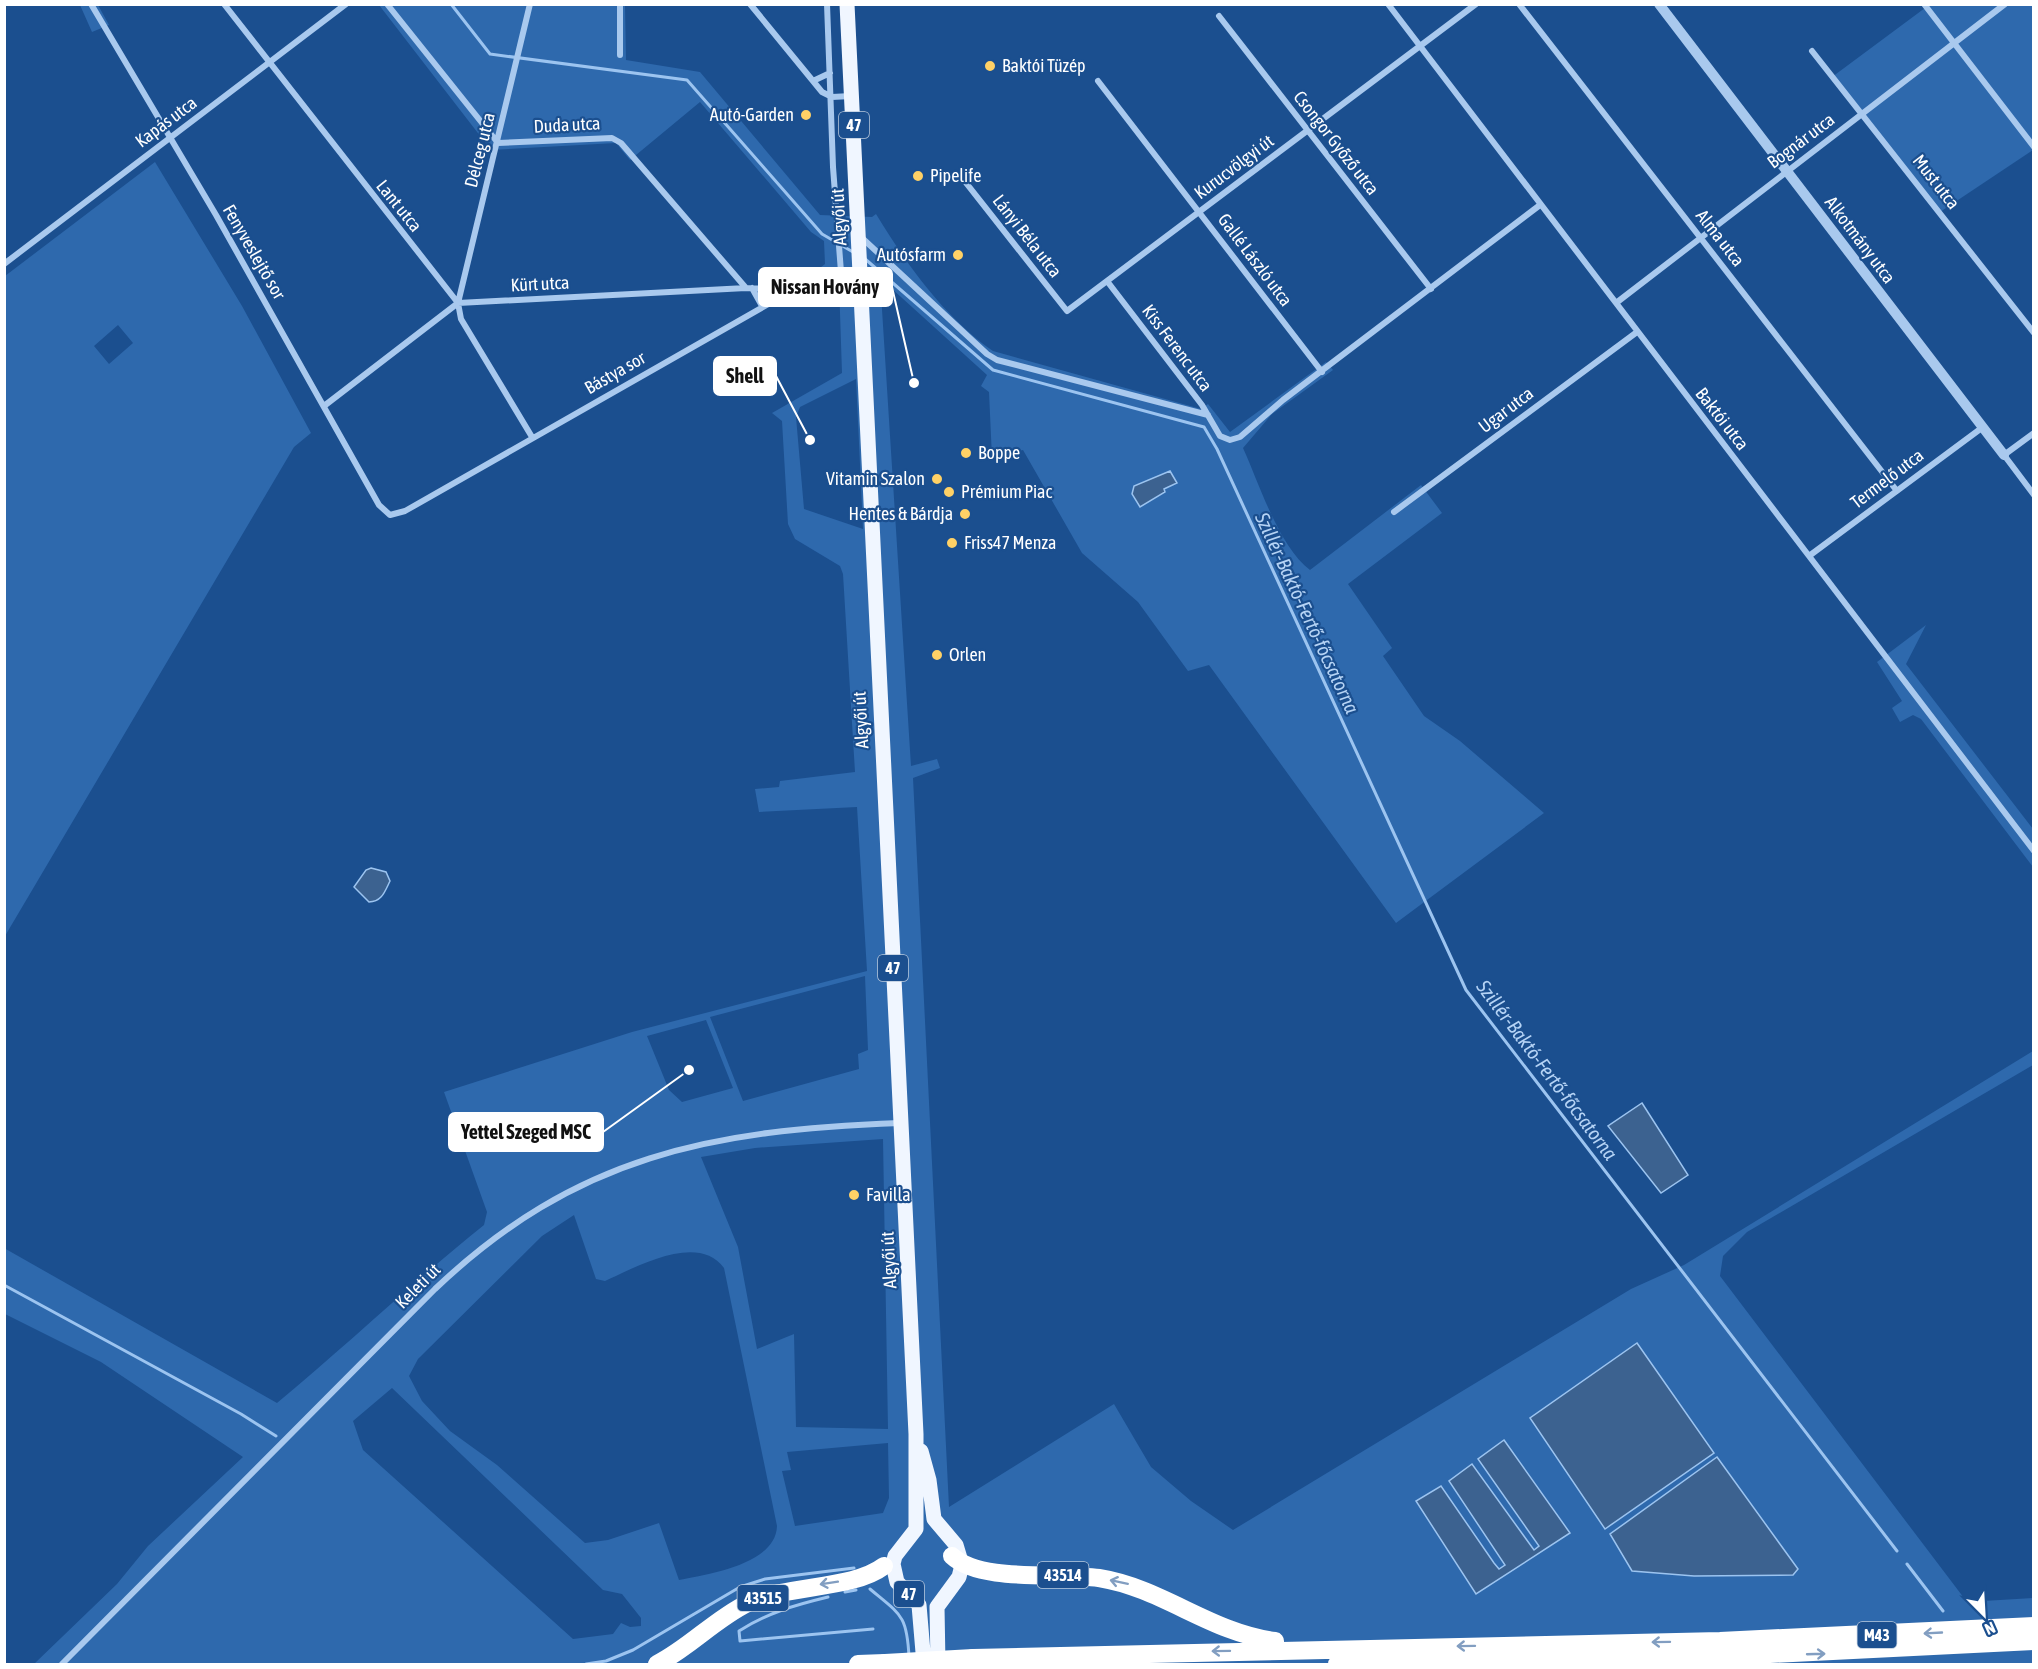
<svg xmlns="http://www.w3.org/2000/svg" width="2038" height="1669" font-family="'Asap Condensed',sans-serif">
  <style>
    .green { fill: #2e69ad; fill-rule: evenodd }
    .water { fill: #3c6290; stroke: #9cc4f0; stroke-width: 1.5 }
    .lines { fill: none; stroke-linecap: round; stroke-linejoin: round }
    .stream { stroke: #9cc4f0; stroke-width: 3 }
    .minor { stroke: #a9c9ee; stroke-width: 6 }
    .tertiary { stroke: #a9c9ee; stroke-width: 10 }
    .primary { stroke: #f0f6ff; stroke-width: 15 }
    .motorway { stroke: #fff; stroke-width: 18 }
    .motorway-bridge { stroke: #fff; stroke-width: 18 }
    .oneway { stroke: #829ec1 }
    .poi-dot { fill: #ffd166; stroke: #1b4f8f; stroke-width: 2 }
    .labels { text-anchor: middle; stroke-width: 4.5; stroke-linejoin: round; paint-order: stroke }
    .shield { fill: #1b4f8f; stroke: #bbcadd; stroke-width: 1.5 }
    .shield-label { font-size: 16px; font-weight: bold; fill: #fff }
    .poi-label { font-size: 18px; fill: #fff; stroke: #1b4f8f; text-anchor: start }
    .street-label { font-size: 18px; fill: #fff; stroke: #1b4f8f }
    .water-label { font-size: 20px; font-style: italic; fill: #b5d3f5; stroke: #1b4f8f }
    .leader { fill: none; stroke: #fff; stroke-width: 2 }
    .callout-dot { fill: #fff; stroke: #1b4f8f; stroke-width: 2 }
    .callout { fill: #fff; stroke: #fff; stroke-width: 2 }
    .callout-label { font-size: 20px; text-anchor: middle; font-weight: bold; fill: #111 }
  </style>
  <rect width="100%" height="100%" fill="#1b4f8f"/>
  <!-- green -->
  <path class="green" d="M80,5H98L109,25L92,32Z
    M379,5H625L626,60L700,72L820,215L872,217L876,214C907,265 944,317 993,351L1201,409L1208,404L1230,432L1326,362L1333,370L1272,414L1243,448C1259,483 1279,547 1310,570L1421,485L1442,513L1348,584L1392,648L1383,656L1424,716L1460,741L1544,813L1396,923L1209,665L1188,671L1138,602L1082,553L1023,450L992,458L989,392L981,386L987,375L880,278L911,766L937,759L940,768L913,778L949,1507L1114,1404L1151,1467L1191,1501L1233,1530L1631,1289L1684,1265L2033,1051V1065L1747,1232L1723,1256L1720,1276L1967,1602L2033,1598V1664H34L117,1584L148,1546L243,1457L101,1362L5,1314L4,1248L277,1403C347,1345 413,1282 484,1225L487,1212L444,1092L632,1032L867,971L857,807L759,812L755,789L779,787L780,781L855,772L843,574L840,566L795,539L788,524L782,421L772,413L842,373L839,283H828L812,274L825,264L824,241L811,232L700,102L630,160L616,143L491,150ZM856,379L863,529L804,509L796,417L800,407ZM865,976L868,1050L858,1054L859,1069L743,1101L710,1017ZM706,1020L733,1088L682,1102L669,1090L647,1036ZM883,1139L888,1429L796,1427L794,1334L757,1349L738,1247L701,1157L755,1148ZM574,1215L596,1279L605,1281C636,1267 698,1232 724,1268L777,1526C776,1564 709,1574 679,1580L659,1523L608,1540L585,1543L497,1465L450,1431L422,1401L409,1376L418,1359L542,1236ZM392,1388L603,1590L622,1594L641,1618V1626L630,1627L621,1623L613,1634L573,1639L363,1450L353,1421ZM888,1443L889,1498L883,1513L795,1526L782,1471L791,1470L787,1452ZM1610,1534L1793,1575L1694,1576L1632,1571Z
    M1929,5H2033V150L1940,212L1832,77Z
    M155,162L242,306L311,433L294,447L5,936V276ZM118,325L133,343L109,364L94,346Z
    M1926,625L1906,664L2033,829V867L1921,719L1913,715L1900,722L1892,708L1902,701L1877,662Z"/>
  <!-- water -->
  <path class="water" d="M1170,471L1177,483L1164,489L1165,492L1140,507L1132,494L1134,486Z
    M371,868L386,872L390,881C385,891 382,902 369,902L354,887L366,870Z
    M1642,1103L1688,1175L1661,1193L1608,1126Z
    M1637,1343L1714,1453L1605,1529L1530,1418Z
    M1504,1440L1570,1533L1476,1594L1416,1501L1441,1486L1494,1563L1499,1569L1505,1565L1449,1481L1472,1464L1534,1550L1539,1546L1478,1459Z
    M1717,1457L1798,1569L1793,1575L1694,1576L1632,1571L1610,1534Z"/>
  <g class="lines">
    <!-- stream -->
    <path class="stream" d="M451,4L490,54L687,80L822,234L853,252
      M864,258L993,370L1204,427L1217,449L1466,990L1897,1551
      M4,1285L241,1414L276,1436
      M1907,1564L1943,1611
      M870,1589C901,1615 907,1615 909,1657
      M845,1592L856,1590
      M828,1597C795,1605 767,1613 739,1631L740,1641L873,1629
      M586,1664L606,1661L633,1650L740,1587L765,1579L854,1568"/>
    <!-- minor -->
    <path class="minor" d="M91,4L216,215L379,505L390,515L405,511L793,290L832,273H860
      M224,4L458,303L461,319L532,437
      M387,4L498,143L612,138L621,143L746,288
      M620,4V55
      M750,4L822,92L832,97L851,96
      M827,4L833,167L841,272
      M1388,4L2034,851
      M1519,4L1897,491
      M1924,4L2034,147
      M1219,16L1431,289
      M1812,51L2034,333
      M813,81L830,73
      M1098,81L1322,372
      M963,179L1067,311L1476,4
      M861,237L987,354L997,360L1208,415
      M4,264L346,4
      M1107,281L1202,405L1220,436L1230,440L1240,437L1283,400L1540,205
      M752,288L762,306
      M458,303L530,4
      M1616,303L2005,4
      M324,406L458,303L746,288L792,290
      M2034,433L2004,455L2034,495
      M1394,512L1637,332
      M1809,556L1983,427
      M62,1664L435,1289C576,1155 712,1130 900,1123"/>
    <!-- tertiary -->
    <path class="tertiary" d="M1659,4L2004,455"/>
    <!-- primary -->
    <path class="primary" d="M847,4L916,1434V1529L895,1556L893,1564L897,1582L919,1605L924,1664
      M921,1451L929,1480L934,1519L956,1545L962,1565L959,1577L937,1607L938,1664"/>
    <!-- motorway -->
    <path class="motorway" d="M952,1556C981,1583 1059,1572 1099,1578C1162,1588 1211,1633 1275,1641
      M973,1658L1720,1641L2034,1626
      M657,1664C689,1648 715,1619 748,1603C789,1584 852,1590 884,1566
      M858,1664L885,1663
      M1337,1664L1710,1657L2034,1641"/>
    <!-- motorway-bridge -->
    <path class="motorway-bridge" d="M885,1663L973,1658"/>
  </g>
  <!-- one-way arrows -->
  <defs><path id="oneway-shaft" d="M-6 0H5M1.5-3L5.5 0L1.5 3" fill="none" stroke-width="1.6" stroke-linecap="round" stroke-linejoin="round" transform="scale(1.5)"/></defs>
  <g class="oneway">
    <use href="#oneway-shaft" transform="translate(1119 1582) rotate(-168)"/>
    <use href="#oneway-shaft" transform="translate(829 1583) rotate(171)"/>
    <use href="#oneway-shaft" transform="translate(1933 1633) rotate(177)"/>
    <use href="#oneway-shaft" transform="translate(1661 1642) rotate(179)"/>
    <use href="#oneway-shaft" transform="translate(1466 1646) rotate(179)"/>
    <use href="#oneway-shaft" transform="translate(1221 1651) rotate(179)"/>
    <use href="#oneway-shaft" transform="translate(1816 1654) rotate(-2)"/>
  </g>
  <!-- markers -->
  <g class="poi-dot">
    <circle cx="990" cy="66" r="6"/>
    <circle cx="806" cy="115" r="6"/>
    <circle cx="918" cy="176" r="6"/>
    <circle cx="958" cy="255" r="6"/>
    <circle cx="966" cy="453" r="6"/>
    <circle cx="937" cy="479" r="6"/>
    <circle cx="949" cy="492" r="6"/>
    <circle cx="965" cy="514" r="6"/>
    <circle cx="952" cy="543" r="6"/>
    <circle cx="937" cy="655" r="6"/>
    <circle cx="854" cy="1195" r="6"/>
  </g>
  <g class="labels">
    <!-- shield labels -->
    <g class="shield">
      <rect x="839" y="112" width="30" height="26" rx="4.5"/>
      <rect x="878" y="955" width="30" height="26" rx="4.5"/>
      <rect x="1037.5" y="1562" width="51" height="26" rx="4.5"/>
      <rect x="894" y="1581" width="30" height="26" rx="4.5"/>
      <rect x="737.5" y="1585" width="51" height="26" rx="4.5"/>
      <rect x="1857.5" y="1622" width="39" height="26" rx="4.5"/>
    </g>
    <g class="shield-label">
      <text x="854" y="131">47</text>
      <text x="893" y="974">47</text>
      <text x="1063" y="1581">43514</text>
      <text x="909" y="1600">47</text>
      <text x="763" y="1604">43515</text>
      <text x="1877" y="1641">M43</text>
    </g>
    <!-- poi labels -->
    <g class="poi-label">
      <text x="1002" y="72">Baktói Tüzép</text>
      <text x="794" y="121" text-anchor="end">Autó-Garden</text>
      <text x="930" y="182">Pipelife</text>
      <text x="946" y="261" text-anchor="end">Autósfarm</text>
      <text x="978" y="459">Boppe</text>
      <text x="925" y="485" text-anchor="end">Vitamin Szalon</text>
      <text x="961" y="498">Prémium Piac</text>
      <text x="953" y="520" text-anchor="end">Hentes &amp; Bárdja</text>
      <text x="964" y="549">Friss47 Menza</text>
      <text x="949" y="661">Orlen</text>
      <text x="866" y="1201">Favilla</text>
    </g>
    <!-- street labels -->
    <g class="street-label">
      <text transform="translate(166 122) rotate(-37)" y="6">Kapás utca</text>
      <text transform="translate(567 125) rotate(-3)" y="6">Duda utca</text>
      <text transform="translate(1801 141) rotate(-37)" y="6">Bognár utca</text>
      <text transform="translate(1336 143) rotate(52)" y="6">Csongor Győző utca</text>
      <text transform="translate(480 150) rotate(-76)" y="6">Délceg utca</text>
      <text transform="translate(1234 167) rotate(-37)" y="6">Kurucvölgyi út</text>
      <text transform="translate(1936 182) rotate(52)" y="6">Must utca</text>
      <text transform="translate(399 206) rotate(51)" y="6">Lant utca</text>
      <text transform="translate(839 217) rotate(-93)" y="6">Algyői út</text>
      <text transform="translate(1027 236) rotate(52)" y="6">Lányi Béla utca</text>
      <text transform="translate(1720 238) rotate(52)" y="6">Alma utca</text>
      <text transform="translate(1860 240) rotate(53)" y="6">Alkotmány utca</text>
      <text transform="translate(254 252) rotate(60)" y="6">Fenyveslejtő sor</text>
      <text transform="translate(1255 260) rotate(53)" y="6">Gallé László utca</text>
      <text transform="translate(540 284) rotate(-3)" y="6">Kürt utca</text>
      <text transform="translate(1177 348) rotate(53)" y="6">Kiss Ferenc utca</text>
      <text transform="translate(615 373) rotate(-30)" y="6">Bástya sor</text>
      <text transform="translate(1506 410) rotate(-37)" y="6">Ugar utca</text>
      <text transform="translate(1722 419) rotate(52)" y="6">Baktói utca</text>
      <text transform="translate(1887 479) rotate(-37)" y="6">Termelő utca</text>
      <text transform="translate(861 720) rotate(-93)" y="6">Algyői út</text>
      <text transform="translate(889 1260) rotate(-93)" y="6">Algyői út</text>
      <text transform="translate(418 1286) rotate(-45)" y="6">Keleti út</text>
    </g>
    <!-- water labels -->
    <g class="water-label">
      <text transform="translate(1307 613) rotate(65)" y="7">Szillér-Baktó-Fertő-főcsatorna</text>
      <text transform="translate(1547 1070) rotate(53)" y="7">Szillér-Baktó-Fertő-főcsatorna</text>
    </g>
  </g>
  <!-- callouts -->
  <path class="leader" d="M914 383L892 287M810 440L776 376M689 1070L603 1132"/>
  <g class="callout-dot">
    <circle cx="914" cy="383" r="6"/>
    <circle cx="810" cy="440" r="6"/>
    <circle cx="689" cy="1070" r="6"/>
  </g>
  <g class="callout">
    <rect x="759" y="268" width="133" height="38" rx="6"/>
    <rect x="714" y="357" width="62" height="38" rx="6"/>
    <rect x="449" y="1113" width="154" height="38" rx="6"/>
  </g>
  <g class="callout-label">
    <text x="825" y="294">Nissan Hovány</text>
    <text x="745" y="383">Shell</text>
    <text x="526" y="1139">Yettel Szeged MSC</text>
  </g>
  <!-- border -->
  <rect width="2038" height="1669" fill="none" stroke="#ffffff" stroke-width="12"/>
  <!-- north arrow -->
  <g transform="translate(1984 1615) rotate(156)" stroke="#1b4f8f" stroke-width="4.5" paint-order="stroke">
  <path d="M0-4.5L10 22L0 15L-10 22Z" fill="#ffffff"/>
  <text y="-9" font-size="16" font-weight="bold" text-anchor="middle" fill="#ffffff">N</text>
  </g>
</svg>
